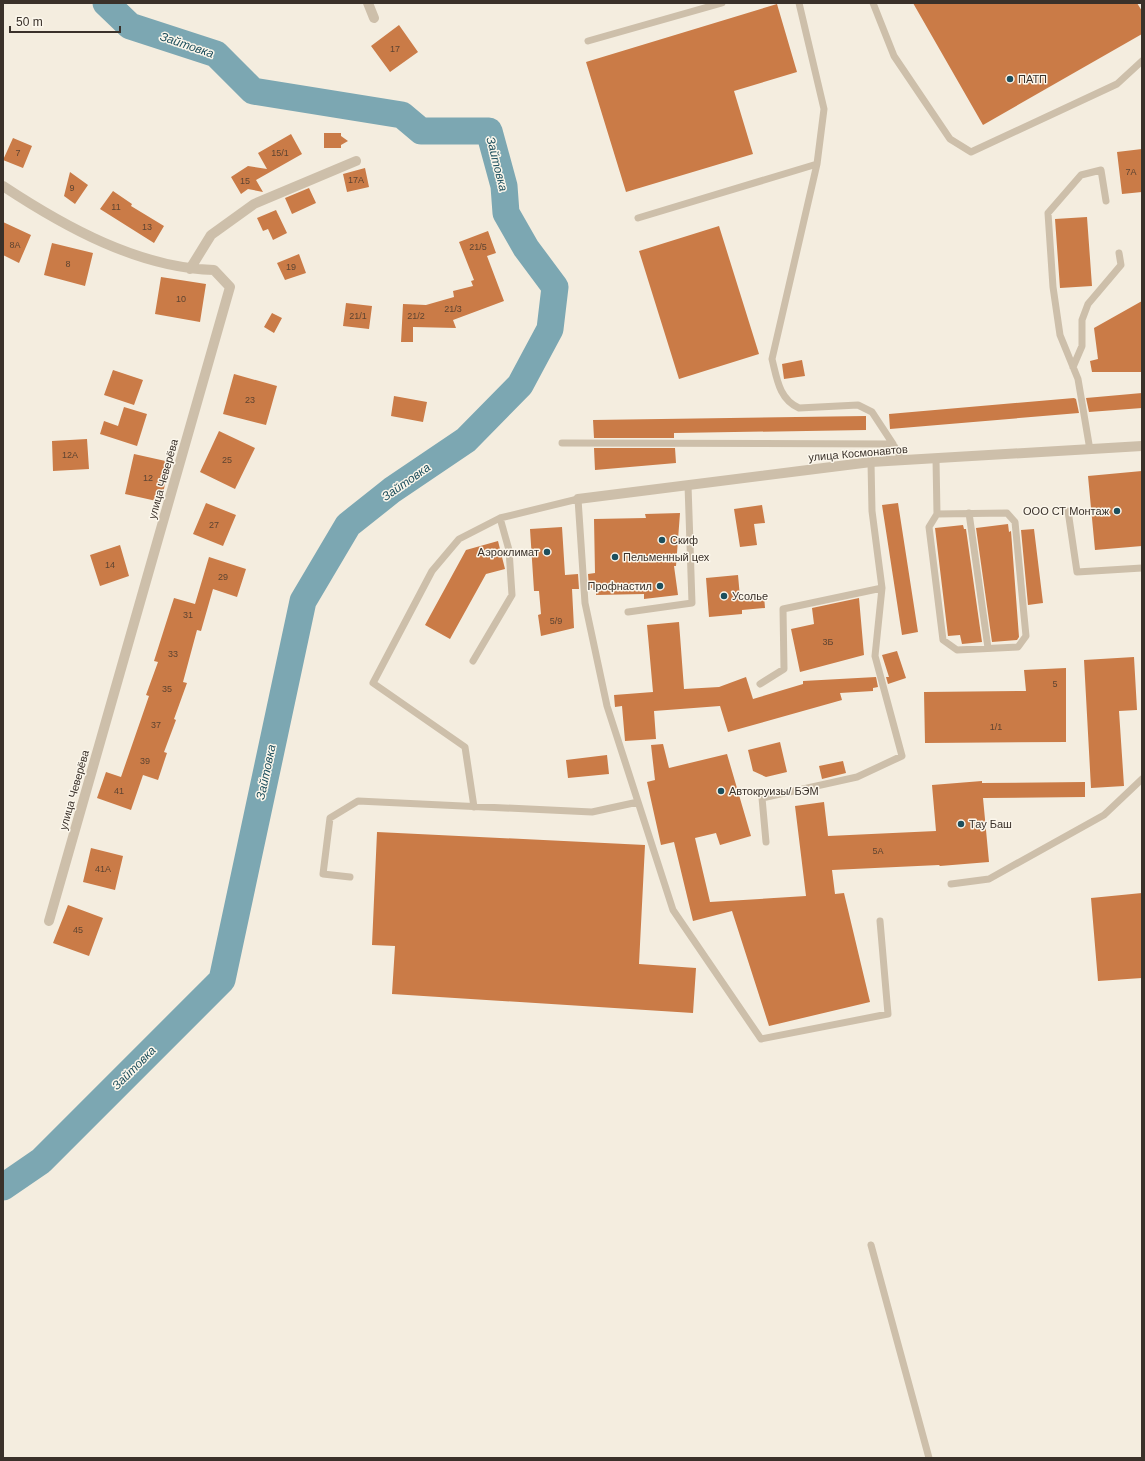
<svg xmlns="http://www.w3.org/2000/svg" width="1145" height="1461" font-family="Arial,sans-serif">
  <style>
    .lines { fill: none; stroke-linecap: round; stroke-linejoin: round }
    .river { stroke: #7ca7b2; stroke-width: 27 }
    .building { fill: #ca7b47 }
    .lane { stroke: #cdbfaa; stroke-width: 7 }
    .street { stroke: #cdbfaa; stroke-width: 10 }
    .poi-dot { fill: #1d4f5d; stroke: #fbf6eb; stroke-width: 1.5 }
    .labels { text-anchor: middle; stroke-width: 3; stroke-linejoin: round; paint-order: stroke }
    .number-label { font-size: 9px; fill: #5e4431 }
    .poi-label { font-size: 11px; fill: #3a312a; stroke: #fbf6eb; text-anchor: start }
    .street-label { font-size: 11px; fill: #3a312a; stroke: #fbf6eb }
    .water-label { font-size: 12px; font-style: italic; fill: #1d4f5d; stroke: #fbf6eb }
  </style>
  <rect width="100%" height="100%" fill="#f4eddf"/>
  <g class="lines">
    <!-- river -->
    <path class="river" d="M3,1187L41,1161L222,980L303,601L348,525L392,490L466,440L520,385L550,329L555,287L526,248L506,213L504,186L489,131H421L402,115L253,91L216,54L130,26L106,3"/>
  </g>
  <!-- building -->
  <path class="building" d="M913,3H1137L1142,11V34L983,125Z
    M777,4L797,72L734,91L753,154L626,192L586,62Z
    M399,25L418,52L390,72L371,46Z
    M324,133H341V136L348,141L341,145V148H324Z
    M291,134L302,154L256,180L263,192L248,189L241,194L231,177L248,166L267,169L258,153Z
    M13,138L32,146L23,168L3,160Z
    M1142,149V192L1122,194L1117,152Z
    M365,168L369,187L347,192L343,174Z
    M70,172L88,185L75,204L64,196Z
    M309,188L316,203L292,214L285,198Z
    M113,191L132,204L131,206L164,226L154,243L100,209Z
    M276,210L287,233L273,240L268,229L263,231L257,218Z
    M1087,217L1092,286L1060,288L1055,219Z
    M3,222L31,235L19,263L3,255Z
    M719,226L759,354L679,379L639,251Z
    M488,231L496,253L487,256L504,301L453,320L456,328L413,327V342H401L403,304L426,305L454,297L453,291L473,286L471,281L474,280L459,242Z
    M52,243L93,253L85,286L44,275Z
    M299,254L306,273L285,280L277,263Z
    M161,277L206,284L200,322L155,314Z
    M1142,301V372H1092L1090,361L1098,359L1094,328Z
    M346,303L372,306L369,329L343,326Z
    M272,313L282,318L274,333L264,327Z
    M802,360L805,376L784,379L782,364Z
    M113,370L143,380L134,405L104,395Z
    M234,374L277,386L266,425L223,414Z
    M1142,393V408L1089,412L1086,398Z
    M394,396L427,402L423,422L391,416Z
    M1074,398L1076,399L1079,413L890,429L889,414Z
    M124,407L147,414L137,446L100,434L104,421L118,426Z
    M866,416V430L674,433V438H594L593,420Z
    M219,431L255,448L235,489L200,472Z
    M87,439L89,469L53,471L52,441Z
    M594,448H675L676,463L595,470Z
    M134,454L170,462L161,502L125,494Z
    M1142,471V546L1095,550L1088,476Z
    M206,503L236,515L223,546L193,534Z
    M898,503L918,632L902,635L882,505Z
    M762,505L765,523L754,524L757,545L740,547L734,509Z
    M680,513L676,566H674L678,595L644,599V594L596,595V588H589L588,574L595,573L594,519L646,518L645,514Z
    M1008,524L1009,532L1011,531L1019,637L1017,640L992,642L976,528Z
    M963,525L964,529H966L982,642L962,644L960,635L948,636L935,528Z
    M562,527L565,575L578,574L579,589H572L574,628L541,636L538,615L541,614L539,591H534L530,529Z
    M1034,529L1043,603L1028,605L1021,530Z
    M498,541L505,569L486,574L450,639L425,625L466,550Z
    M120,545L129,576L100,586L90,555Z
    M209,557L246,569L237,597L213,589L201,631L197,630L183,682L187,683L174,719L176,720L164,752L167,753L158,780L143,775L131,810L97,798L106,772L121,777L149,696L146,695L158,662L154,661L174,598L195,604Z
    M738,575L740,597L764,596L765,608L742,610V614L709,617L706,578Z
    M859,598L864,655L800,672L791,629L814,624L812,608Z
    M679,622L684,689L719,687L746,677L753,699L803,684V681L876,677L878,687L873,688V691L840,693L842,700L728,732L720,706L654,711L656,739L625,741L622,706L615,707L614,695L653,692L647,625Z
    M897,651L906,678L888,684L886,677H889L882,655Z
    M1134,657L1137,710L1119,711L1124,786L1091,788L1084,660Z
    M1066,668V742L925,743L924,692L1026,691L1024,670Z
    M780,742L787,772L766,777L753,771L748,750Z
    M663,744L669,768L727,754L751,836L720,845L716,833L695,838L710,902L806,896L795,806L824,802L828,836L936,831L932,785L982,781V783L1085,782V797L983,798L989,862L940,866L939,865L832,870L835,894L844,893L870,1002L769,1026L732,911L693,921L674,842L661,845L647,782L655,780L651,745Z
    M607,755L609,774L568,778L566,760Z
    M843,761L846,773L822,779L819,766Z
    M377,832L645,845L639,964L696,968L693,1013L392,994L395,946L372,945Z
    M91,848L123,856L115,890L83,882Z
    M1142,893V978L1098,981L1091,898Z
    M68,905L103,918L89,956L53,943Z"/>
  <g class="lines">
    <!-- lane -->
    <path class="lane" d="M873,3L894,56L950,139L971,152L1117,84L1142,61
      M588,41L722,3
      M817,164L772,359C777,379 779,399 799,408L858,405L872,412L893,444
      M638,218L817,164L824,109L799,3
      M1073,367L1082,346V320L1088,304L1121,265L1119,253
      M562,443L893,444L903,461
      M1090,450L1078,379L1060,335L1053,287L1048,213L1081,175L1101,170L1106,201
      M936,459L937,514L929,527L943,640L957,650L1018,647L1026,636L1015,522L1007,513L937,514
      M1068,511L1077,572L1142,568
      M969,513L988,648
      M628,612L692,603L688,485
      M473,661L512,595L509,550L500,518
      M760,684L784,669L783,609L882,588L872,511L871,462
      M474,807L465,747L373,683L432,571L459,539L500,518L578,499L585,603L607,706L673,910L761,1039L888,1014L880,921
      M766,842L762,798L857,777L902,756L875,656L882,588
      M350,877L323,874L330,818L358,801L592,812L638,802
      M951,884L989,879L1104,815L1142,779
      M871,1245L929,1458"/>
    <!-- street -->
    <path class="street" d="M368,3L374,18
      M3,186C65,227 139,268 214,270L230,287L49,921
      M190,269L211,235L254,204L356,161
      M578,499L871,462L1142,446"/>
  </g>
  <!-- markers -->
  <g class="poi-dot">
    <circle cx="1010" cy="79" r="4"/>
    <circle cx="1117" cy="511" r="4"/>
    <circle cx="662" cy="540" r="4"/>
    <circle cx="547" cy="552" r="4"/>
    <circle cx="615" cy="557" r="4"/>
    <circle cx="660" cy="586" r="4"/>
    <circle cx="724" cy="596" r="4"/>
    <circle cx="721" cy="791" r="4"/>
    <circle cx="961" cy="824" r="4"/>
  </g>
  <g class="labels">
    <!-- number labels -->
    <g class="number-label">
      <text x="395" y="52">17</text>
      <text x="18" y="156">7</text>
      <text x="280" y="156">15/1</text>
      <text x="1131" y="175">7А</text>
      <text x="356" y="183">17А</text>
      <text x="245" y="184">15</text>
      <text x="72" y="191">9</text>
      <text x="116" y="210">11</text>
      <text x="147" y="230">13</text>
      <text x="15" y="248">8А</text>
      <text x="478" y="250">21/5</text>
      <text x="68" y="267">8</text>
      <text x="291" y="270">19</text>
      <text x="181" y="302">10</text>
      <text x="453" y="312">21/3</text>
      <text x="358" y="319">21/1</text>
      <text x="416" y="319">21/2</text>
      <text x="250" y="403">23</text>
      <text x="70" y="458">12А</text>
      <text x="227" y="463">25</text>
      <text x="148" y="481">12</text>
      <text x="214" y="528">27</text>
      <text x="110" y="568">14</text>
      <text x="223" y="580">29</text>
      <text x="188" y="618">31</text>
      <text x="556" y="624">5/9</text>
      <text x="828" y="645">3Б</text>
      <text x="173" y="657">33</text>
      <text x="1055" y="687">5</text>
      <text x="167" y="692">35</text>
      <text x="156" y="728">37</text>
      <text x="996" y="730">1/1</text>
      <text x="145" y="764">39</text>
      <text x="119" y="794">41</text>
      <text x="878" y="854">5А</text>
      <text x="103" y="872">41А</text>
      <text x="78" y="933">45</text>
    </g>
    <!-- poi labels -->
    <g class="poi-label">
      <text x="1018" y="83">ПАТП</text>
      <text x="1109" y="515" text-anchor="end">ООО СТ Монтаж</text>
      <text x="670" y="544">Скиф</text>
      <text x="539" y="556" text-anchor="end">Аэроклимат</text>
      <text x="623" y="561">Пельменный цех</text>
      <text x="652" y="590" text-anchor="end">Профнастил</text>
      <text x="732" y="600">Усолье</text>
      <text x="729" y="795">Автокруизы/ БЭМ</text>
      <text x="969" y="828">Тау Баш</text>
    </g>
    <!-- street labels -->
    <g class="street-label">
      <text transform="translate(858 453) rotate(-5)" y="4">улица Космонавтов</text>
      <text transform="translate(163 479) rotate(-74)" y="4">улица Чеверёва</text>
      <text transform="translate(74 790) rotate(-74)" y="4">улица Чеверёва</text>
    </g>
    <!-- water labels -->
    <g class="water-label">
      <text transform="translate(187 45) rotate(19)" y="4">Зайтовка</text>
      <text transform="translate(497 164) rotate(76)" y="4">Зайтовка</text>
      <text transform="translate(406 482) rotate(-35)" y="4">Зайтовка</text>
      <text transform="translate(266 772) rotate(-78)" y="4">Зайтовка</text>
      <text transform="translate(134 1068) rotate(-45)" y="4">Зайтовка</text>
    </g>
  </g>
  <!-- border -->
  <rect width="1145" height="1461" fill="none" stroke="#3a312a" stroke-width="8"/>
  <!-- scale -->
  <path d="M10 26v6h110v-6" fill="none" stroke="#3a312a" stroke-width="2"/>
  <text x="16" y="26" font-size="12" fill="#3a312a" stroke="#fbf6eb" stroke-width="3" paint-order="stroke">50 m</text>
</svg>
